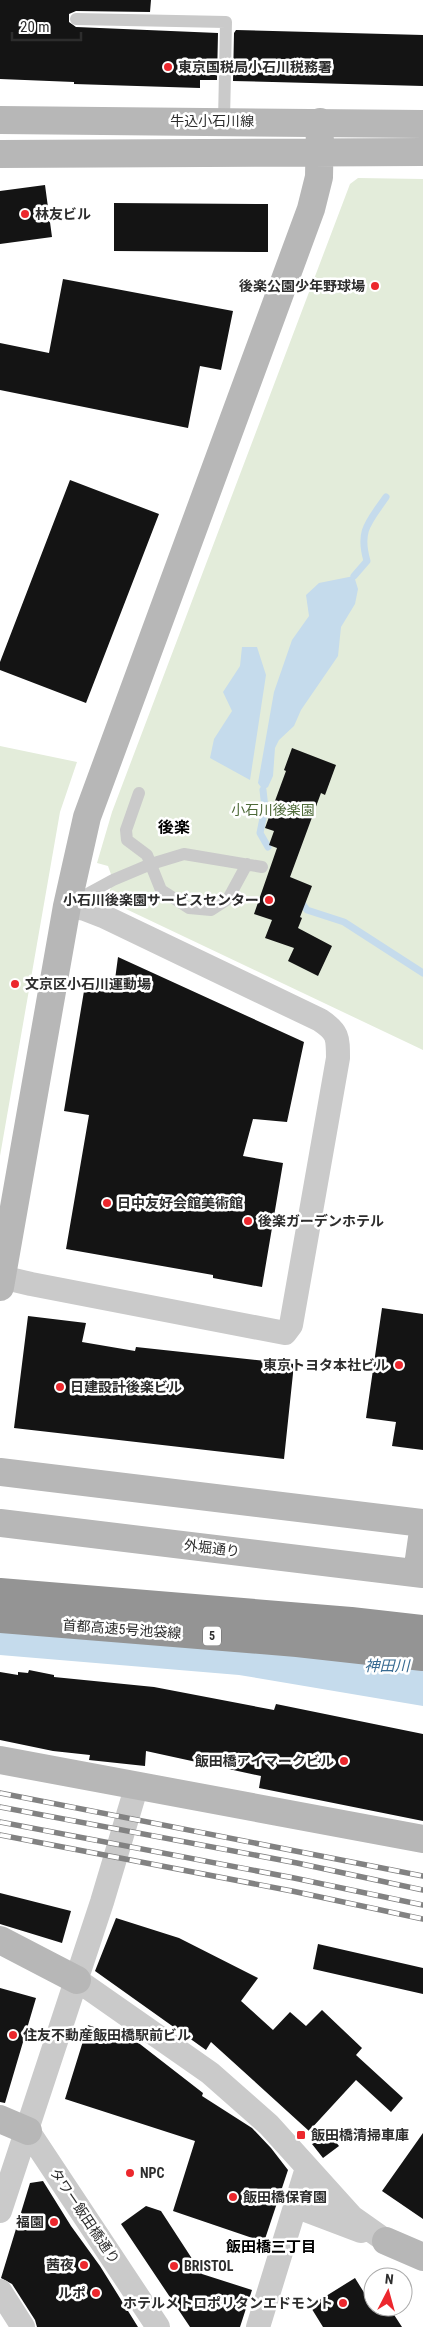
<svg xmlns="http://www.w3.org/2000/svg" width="423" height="2327" font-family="'Roboto Condensed','Noto Sans JP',sans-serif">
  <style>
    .green { fill: #e3ecda }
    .water { fill: #c5dbec }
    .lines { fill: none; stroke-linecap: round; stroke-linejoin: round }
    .stream { stroke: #c5dbec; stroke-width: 7 }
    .building { fill: #141414 }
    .lane { stroke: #cacaca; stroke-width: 12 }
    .street { stroke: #cacaca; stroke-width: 24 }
    .secondary { stroke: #b7b7b7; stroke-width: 28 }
    .highway { stroke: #949494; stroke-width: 28 }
    .rail-casing { stroke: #828282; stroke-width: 5.5 }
    .rail { stroke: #fff; stroke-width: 4; stroke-dasharray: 11; stroke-linecap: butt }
    .poi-dot { fill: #ec272d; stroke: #fff; stroke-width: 2 }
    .labels { text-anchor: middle; stroke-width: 5; stroke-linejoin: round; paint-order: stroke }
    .shield { fill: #fff; stroke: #6c6c6c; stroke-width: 1 }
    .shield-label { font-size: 12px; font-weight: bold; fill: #2d2d2d }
    .poi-label { font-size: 14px; font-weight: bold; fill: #2d2d2d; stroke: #fff; text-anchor: start }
    .street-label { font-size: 14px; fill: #2d2d2d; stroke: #fff }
    .park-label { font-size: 14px; fill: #4e6a39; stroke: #fff }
    .water-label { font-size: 15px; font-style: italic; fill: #386b92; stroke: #fff }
    .neighbourhood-label { font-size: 15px; font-weight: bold; fill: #000; stroke: #fff }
    .quarter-label { font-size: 16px; font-weight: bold; fill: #000; stroke: #fff }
  </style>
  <rect width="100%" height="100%" fill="#fff"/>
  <!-- green -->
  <path class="green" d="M358,178L423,179V1050L107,900L113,880L108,866L97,863L112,812L350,184Z
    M0,746L77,762L60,812L0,1156Z"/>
  <!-- water -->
  <path class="water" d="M354,576L358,589L355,604L341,627L338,656L301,710L294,726L279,740L275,748L273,776L268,787L263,790L258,783L274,692L292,640L309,616L306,595L319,583Z
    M242,647H257L266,675L250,780L210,758L214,739L232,711L223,692L240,666Z
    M0,1588L423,1637V1706L239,1675L0,1655Z"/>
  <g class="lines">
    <!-- stream -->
    <path class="stream" d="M354,576L367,561C358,530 369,522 386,497
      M263,790L265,808L260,833L268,847
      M299,899L307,910L344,922L423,973"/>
  </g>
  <!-- building -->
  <path class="building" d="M0,0H151L150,12L76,11L69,14V22L76,27L218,33L217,80H200V88L74,84V82L0,79Z
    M236,30L423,35V86L233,81L234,33Z
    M45,185L52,237L0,244V191Z
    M114,203L268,204V252L114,251Z
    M63,279L233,311L221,370L200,366L188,428L0,390V343L49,353Z
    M70,480L159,514L86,703L0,670V662Z
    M292,748L336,765L325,795L321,793L290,877L312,886L300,917L302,918L298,928L332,946L318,976L288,961L294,948L265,938L272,920L254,914L277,848L269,845L274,831L265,828L286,771L284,770Z
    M118,957L304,1042L287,1122L253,1119L243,1156L283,1163L262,1287L213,1278V1275L66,1249L89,1115L64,1111L85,985L114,987Z
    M382,1308L423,1314V1450L392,1446L396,1422L366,1418Z
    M28,1316L86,1323L82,1342L135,1351L136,1347L294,1364L284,1459L14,1428Z
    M29,1670L54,1675V1677L154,1687L274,1710L276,1704L423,1734V1821L259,1788L261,1776L146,1751L145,1766L89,1760L90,1755L53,1751L0,1740V1672L18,1675V1672L28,1673Z
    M0,1893L71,1911L62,1943L0,1924Z
    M116,1918L179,1938L258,1978L241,2001L273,2030L290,2012L306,2026L322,2010L362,2048L356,2055L403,2098L391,2112L356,2080L309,2131L211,2042L206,2050L95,1971Z
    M318,1944L423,1968V1994L313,1969Z
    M0,1988L36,1998L5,2103L0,2102Z
    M88,2025L136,2041L203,2093L202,2096L252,2128L271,2148L288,2170L264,2242L173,2211L195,2141L65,2099Z
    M328,2132L339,2146L323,2158L312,2144Z
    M423,2133V2219L382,2191Z
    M43,2181L71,2226L100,2266L138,2327H37L35,2320L12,2284L1,2278L30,2183Z
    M146,2206L161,2211L202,2274L252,2290L240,2327H190L121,2224Z
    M355,2278L373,2307H389L402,2327H323L310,2306Z"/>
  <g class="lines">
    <!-- lane -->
    <path class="lane" d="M76,19L226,22L224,121
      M139,793L126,830L127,840L147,855L161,890L189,908L211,910L228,899L247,864
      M69,904L113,880L151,864L184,854L262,867"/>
    <!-- street -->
    <path class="street" d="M1,1277L31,1284L285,1333L291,1325L338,1058C338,1037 338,1032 320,1020L103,916L85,909L67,906
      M77,1980L210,2073L269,2125L352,2217L386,2241
      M28,2131L158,2327
      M295,2206L361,2231
      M0,2211L102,1902L137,1785
      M0,2291L23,2327
      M258,2327L307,2168"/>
    <!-- secondary -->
    <path class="secondary" d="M0,120L423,124
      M0,154L423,152
      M0,1287L67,906L87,817L311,209L319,177L320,122
      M0,1472L423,1523
      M0,1523L423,1574
      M417,1573L423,1531
      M0,1760L423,1839
      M0,1940L77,1980
      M0,2119L28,2131
      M386,2241L423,2257"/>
    <!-- highway -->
    <path class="highway" d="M0,1592L351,1621L423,1629
      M0,1619L297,1643L423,1657"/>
    <!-- rail casing -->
    <g class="rail-casing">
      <path id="rail" d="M0,1793L423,1876
        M0,1807L297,1863L423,1890
        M0,1822L294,1878L423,1905
        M0,1835L292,1891L423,1919"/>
    </g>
    <!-- rail -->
    <use href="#rail" class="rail"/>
  </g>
  <!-- markers -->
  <g class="poi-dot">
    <circle cx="168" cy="67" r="5"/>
    <circle cx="25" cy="214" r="5"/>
    <circle cx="375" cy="286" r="5"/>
    <circle cx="269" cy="900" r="5"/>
    <circle cx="15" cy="984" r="5"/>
    <circle cx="107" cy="1203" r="5"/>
    <circle cx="248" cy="1221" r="5"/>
    <circle cx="399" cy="1365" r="5"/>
    <circle cx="60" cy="1387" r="5"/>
    <circle cx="344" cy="1761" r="5"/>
    <circle cx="13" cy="2035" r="5"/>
    <rect x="296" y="2130" width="10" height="10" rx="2.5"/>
    <circle cx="130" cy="2173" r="5"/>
    <circle cx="233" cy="2197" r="5"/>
    <circle cx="54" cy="2222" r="5"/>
    <circle cx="84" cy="2265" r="5"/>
    <circle cx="174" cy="2266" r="5"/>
    <circle cx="96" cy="2293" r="5"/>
    <circle cx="343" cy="2303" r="5"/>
  </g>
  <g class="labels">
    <!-- shield labels -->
    <rect class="shield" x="203" y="1626.5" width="18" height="19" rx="4"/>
    <g class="shield-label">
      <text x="212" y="1640">5</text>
    </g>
    <!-- poi labels -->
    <g class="poi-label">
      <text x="178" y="72">東京国税局小石川税務署</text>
      <text x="35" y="219">林友ビル</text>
      <text x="365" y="291" text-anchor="end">後楽公園少年野球場</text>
      <text x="259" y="905" text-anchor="end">小石川後楽園サービスセンター</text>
      <text x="25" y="989">文京区小石川運動場</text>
      <text x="117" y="1208">日中友好会館美術館</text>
      <text x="258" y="1226">後楽ガーデンホテル</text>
      <text x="389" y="1370" text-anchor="end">東京トヨタ本社ビル</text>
      <text x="70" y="1392">日建設計後楽ビル</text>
      <text x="334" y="1766" text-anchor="end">飯田橋アイマークビル</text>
      <text x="23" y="2040">住友不動産飯田橋駅前ビル</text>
      <text x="311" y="2140">飯田橋清掃車庫</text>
      <text x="140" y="2178">NPC</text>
      <text x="243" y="2202">飯田橋保育園</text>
      <text x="44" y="2227" text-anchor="end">福園</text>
      <text x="74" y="2270" text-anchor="end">茜夜</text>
      <text x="184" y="2271">BRISTOL</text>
      <text x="86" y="2298" text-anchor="end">ルポ</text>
      <text x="333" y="2308" text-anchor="end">ホテルメトロポリタンエドモント</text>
    </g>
    <!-- street labels -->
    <g class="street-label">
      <text x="212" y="126">牛込小石川線</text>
      <text transform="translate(212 1548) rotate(7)" y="5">外堀通り</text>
      <text transform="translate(122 1629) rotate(4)" y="5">首都高速5号池袋線</text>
      <text transform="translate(85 2216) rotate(56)" y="5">タワー飯田橋通り</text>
    </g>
    <!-- park labels -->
    <g class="park-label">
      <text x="273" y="815">小石川後楽園</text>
    </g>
    <!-- water labels -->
    <g class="water-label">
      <text x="387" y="1671">神田川</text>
    </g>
    <!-- neighbourhood labels -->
    <g class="neighbourhood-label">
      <text x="271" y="2252">飯田橋三丁目</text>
    </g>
    <!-- quarter labels -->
    <g class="quarter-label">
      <text x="174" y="833">後楽</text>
    </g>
  </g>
  <!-- north arrow -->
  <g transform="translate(388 2292) rotate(6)"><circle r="24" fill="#ffffff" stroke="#ababab"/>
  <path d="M0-4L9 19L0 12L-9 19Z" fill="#ec272d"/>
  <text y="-8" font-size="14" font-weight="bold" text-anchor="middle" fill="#2d2d2d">N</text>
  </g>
  <!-- scale -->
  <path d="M12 32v8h69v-8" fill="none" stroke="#2d2d2d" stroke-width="2.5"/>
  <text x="20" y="32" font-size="15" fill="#2d2d2d" stroke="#ffffff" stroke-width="4" paint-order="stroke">20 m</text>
</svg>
